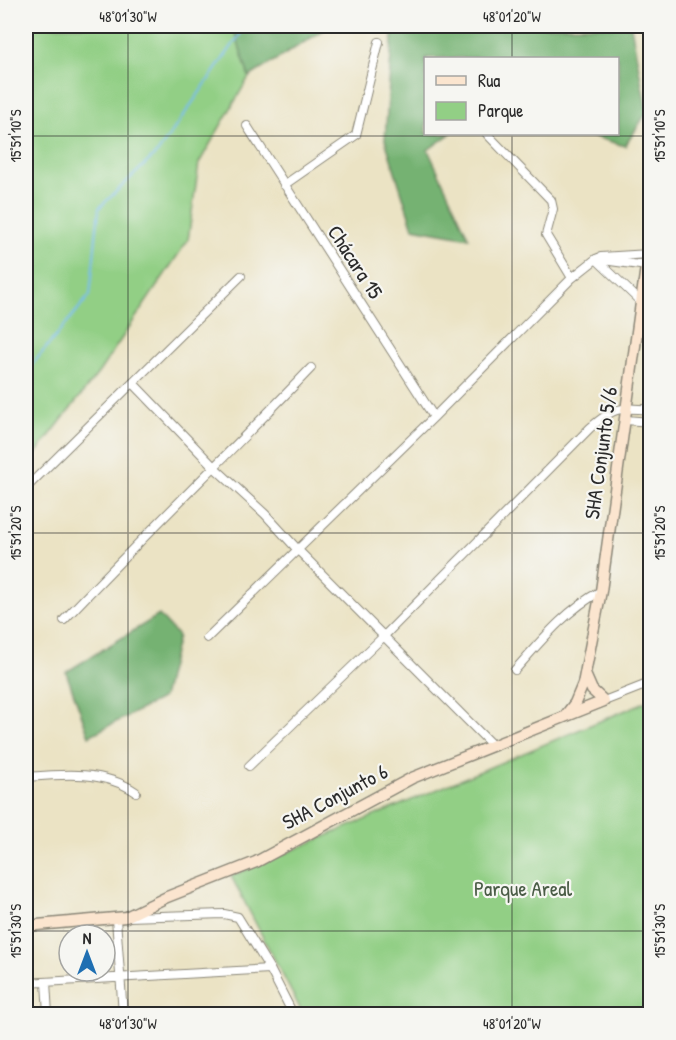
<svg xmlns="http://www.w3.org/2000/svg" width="676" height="1040" font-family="'Patrick Hand',sans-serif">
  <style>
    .green { fill: #92cf85; stroke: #5e7d58; stroke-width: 1.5 }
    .forest { fill: #75b272; stroke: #506e4e; stroke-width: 1.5 }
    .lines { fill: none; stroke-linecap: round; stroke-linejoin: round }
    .stream { stroke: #79bcef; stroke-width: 2 }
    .street-casing { stroke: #8b8778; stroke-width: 10 }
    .secondary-casing { stroke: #8b8778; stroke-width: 13 }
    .street { stroke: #fff; stroke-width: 8 }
    .secondary { stroke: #fbe5cf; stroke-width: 10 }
    .ticks { fill: none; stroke: #2b2b2b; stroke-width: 1.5; stroke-opacity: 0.45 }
    .labels { text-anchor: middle; stroke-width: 4.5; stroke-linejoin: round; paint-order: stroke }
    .street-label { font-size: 21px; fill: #2b2b2b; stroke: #f6f6f2 }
    .park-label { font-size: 21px; fill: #4a5c46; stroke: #f6f6f2 }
    .neatline { fill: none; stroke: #2b2b2b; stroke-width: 2 }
    .ticks-label { font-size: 15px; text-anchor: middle; fill: #2b2b2b }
  </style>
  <rect width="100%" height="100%" fill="#f6f6f2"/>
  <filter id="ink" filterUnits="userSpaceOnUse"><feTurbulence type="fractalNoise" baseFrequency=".0167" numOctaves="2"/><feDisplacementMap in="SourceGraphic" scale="12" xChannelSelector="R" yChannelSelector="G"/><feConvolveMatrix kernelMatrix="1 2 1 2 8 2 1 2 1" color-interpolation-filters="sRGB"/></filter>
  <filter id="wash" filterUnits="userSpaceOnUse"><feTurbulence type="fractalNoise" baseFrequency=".008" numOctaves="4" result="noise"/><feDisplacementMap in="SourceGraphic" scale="24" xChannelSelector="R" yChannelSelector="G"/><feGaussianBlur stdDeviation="1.35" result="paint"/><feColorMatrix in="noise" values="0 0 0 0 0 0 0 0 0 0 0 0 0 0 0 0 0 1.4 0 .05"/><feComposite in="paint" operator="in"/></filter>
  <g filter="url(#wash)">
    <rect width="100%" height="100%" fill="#ebe3c4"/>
    <!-- green -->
    <path class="green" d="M26,26H233L249,77L199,163L188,240L99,372L26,466Z
      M650,700V1014H303L231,876Z"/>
    <!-- forest -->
    <path class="forest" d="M233,26H330L249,77Z
      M393,26H631L647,112L625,146L585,134H618V58H426V134H450L428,150L469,238L413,228L385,140Z
      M159,615L178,636L163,698L89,736L66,672Z"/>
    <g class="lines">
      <!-- stream -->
      <path class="stream" d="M26,372L90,295L99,208L158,152L246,26"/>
    </g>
  </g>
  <g filter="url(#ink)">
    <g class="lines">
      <!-- street casing -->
      <g class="street-casing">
        <path id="street" d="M247,126L434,417
          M487,134L551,200L553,209L546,235L572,278
          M284,185L356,135L379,42
          M596,259L642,303
          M603,260L647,266
          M133,383L215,468L265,514L298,550L493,746
          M626,420L650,422
          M26,488L241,276
          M64,620C145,534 230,453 311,368
          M207,638L434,417L572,278L596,259L601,257L649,254
          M515,670C541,641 566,610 601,591
          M604,701L650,683
          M249,766L384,636L590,428C614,407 619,407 650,410
          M26,777C63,774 104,770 136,792
          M128,917L224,914L238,917L270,969L293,1014
          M116,919L123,1014
          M46,982L48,1014
          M26,983L270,969"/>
      </g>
      <!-- secondary casing -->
      <g class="secondary-casing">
        <path id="secondary" d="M585,674L592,690L604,701
          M565,716L575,703L583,684L601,591L650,238
          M26,926L126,917L167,897L256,862L412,778L604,701"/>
      </g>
      <!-- street -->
      <use href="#street" class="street"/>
      <!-- secondary -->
      <use href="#secondary" class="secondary"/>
    </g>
  </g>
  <!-- ticks -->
  <path class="ticks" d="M128,26V1014M512,26V58M512,134V1014M26,136H650M26,533H650M26,931H650"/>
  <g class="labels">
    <!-- street labels -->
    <g class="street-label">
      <text transform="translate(355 262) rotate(57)" y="7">Chácara 15</text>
      <text transform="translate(601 453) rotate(-82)" y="7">SHA Conjunto 5/6</text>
      <text transform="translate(335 797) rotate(-28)" y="7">SHA Conjunto 6</text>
    </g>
    <!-- park labels -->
    <g class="park-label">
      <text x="523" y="896">Parque Areal</text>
    </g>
  </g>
  <!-- margin -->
  <rect width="676" height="1040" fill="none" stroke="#f6f6f2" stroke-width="66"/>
  <!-- legend -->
  <rect x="424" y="57" width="195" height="78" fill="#f6f6f2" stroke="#a5a5a2" stroke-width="1.5"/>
  <rect x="436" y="76" width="30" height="9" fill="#fbe5cf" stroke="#a5a5a2" stroke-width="1.5"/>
  <text x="478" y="87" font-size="18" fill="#2b2b2b">Rua</text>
  <rect x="436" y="102" width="30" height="18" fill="#92cf85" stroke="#a5a5a2" stroke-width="1.5"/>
  <text x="478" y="117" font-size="18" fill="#2b2b2b">Parque</text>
  <!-- north arrow -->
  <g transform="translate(87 953)"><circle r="28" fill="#f6f6f2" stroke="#a5a5a2" stroke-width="1.5"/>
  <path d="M0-4.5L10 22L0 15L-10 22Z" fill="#1f6fb2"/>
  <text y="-9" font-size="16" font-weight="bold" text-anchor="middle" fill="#2b2b2b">N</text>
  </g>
  <rect x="33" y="33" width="610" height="974" class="neatline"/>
  <g class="ticks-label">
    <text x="128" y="22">48°01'30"W</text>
    <text x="512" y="22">48°01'20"W</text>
    <text transform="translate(16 136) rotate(-90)" y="5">15°51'10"S</text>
    <text transform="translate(660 136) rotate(-90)" y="5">15°51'10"S</text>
    <text transform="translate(16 533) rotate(-90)" y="5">15°51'20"S</text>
    <text transform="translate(660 533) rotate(-90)" y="5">15°51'20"S</text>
    <text transform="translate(16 931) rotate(-90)" y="5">15°51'30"S</text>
    <text transform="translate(660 931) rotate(-90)" y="5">15°51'30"S</text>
    <text x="128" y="1029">48°01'30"W</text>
    <text x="512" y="1029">48°01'20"W</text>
  </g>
</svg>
